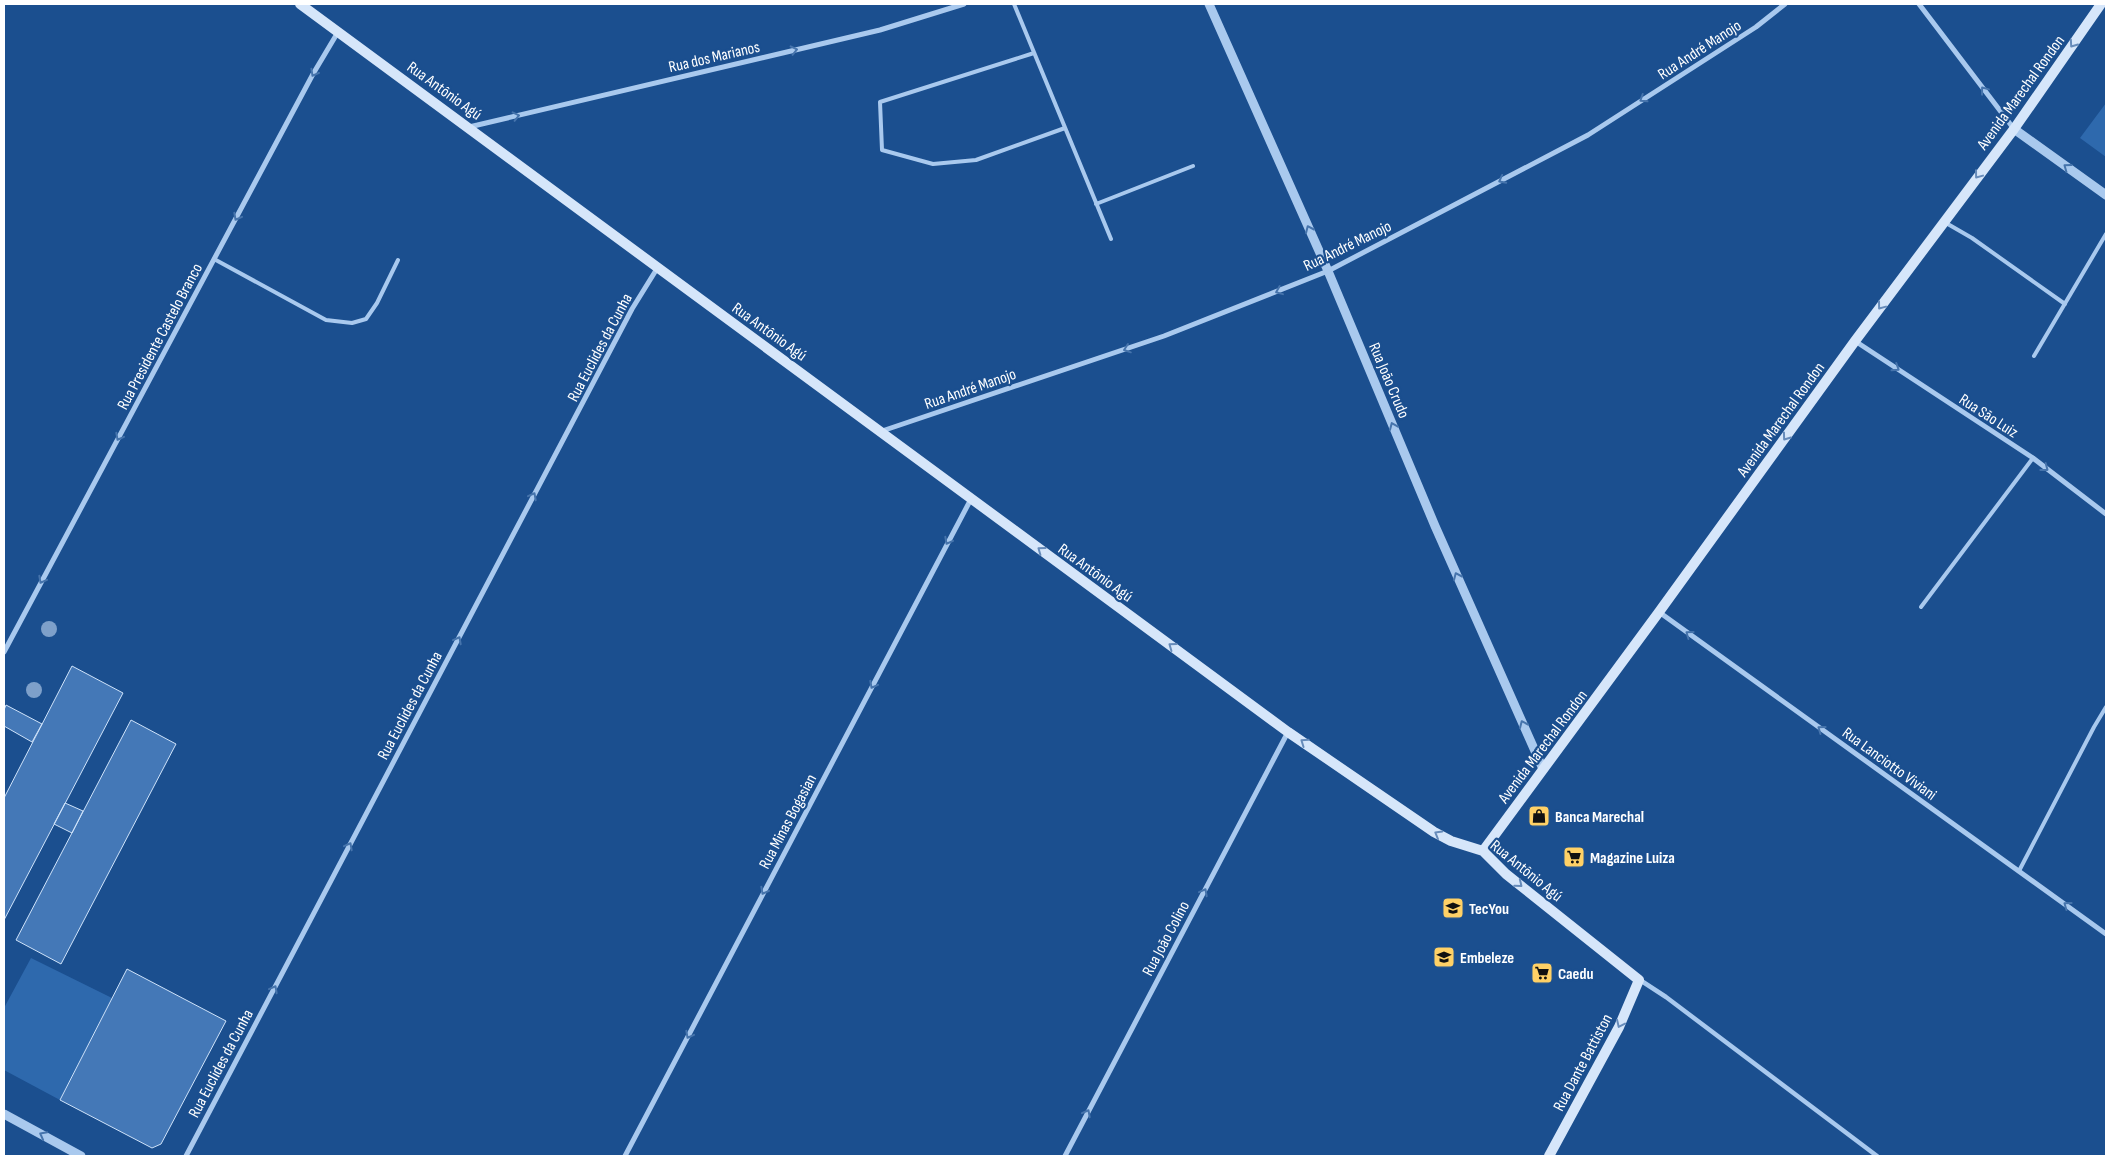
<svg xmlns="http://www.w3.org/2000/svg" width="2110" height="1160" font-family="'Sofia Sans Condensed',sans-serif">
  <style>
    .green { fill: #2e69ad }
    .building { fill: #4478b7; stroke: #cfe3fa }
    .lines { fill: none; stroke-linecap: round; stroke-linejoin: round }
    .service { stroke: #a9c9ee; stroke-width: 4 }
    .pedestrian { stroke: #a9c9ee; stroke-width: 4.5 }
    .minor { stroke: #a9c9ee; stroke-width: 5 }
    .tertiary { stroke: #a9c9ee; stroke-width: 9 }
    .secondary { stroke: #d6e6fa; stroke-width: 10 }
    .tree { fill: #7ea0ca }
    .oneway { stroke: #668bba }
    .oneway2 { stroke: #4674ac }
    .labels { text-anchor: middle; stroke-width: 4.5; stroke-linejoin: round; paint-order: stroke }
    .street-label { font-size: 16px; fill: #fff; stroke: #1b4f8f }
    .poi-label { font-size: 16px; font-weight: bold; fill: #fff; stroke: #1b4f8f; text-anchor: start }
  </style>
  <rect width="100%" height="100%" fill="#1b4f8f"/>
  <!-- green -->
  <path class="green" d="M2106,103V157L2080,138Z
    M31,958L112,998L60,1100L4,1070V1008Z"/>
  <!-- building -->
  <path class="building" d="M72,666L123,693L4,920V798Z
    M6,705L42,724L32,742L4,726V710Z
    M131,720L176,744L61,964L16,940Z
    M65,803L83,811L72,833L54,824Z
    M127,969L226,1021L161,1144L152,1148L60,1100Z"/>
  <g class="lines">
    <!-- service -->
    <path class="service" d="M1014,4L1111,239
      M1034,53L880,102L882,150L933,164L976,160L1065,128
      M1096,204L1193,166
      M1946,223L1972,238L2065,304
      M214,259L326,320L352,323L366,319L377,303L398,260
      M2034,356L2106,234
      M1921,607L2033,458
      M2019,871L2094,727L2106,707"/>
    <!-- pedestrian -->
    <path class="pedestrian" d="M1640,980L1666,997L1877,1156"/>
    <!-- minor -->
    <path class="minor" d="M1919,4L2014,129
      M469,127L880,30L964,4
      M1855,341L2033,458L2106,514
      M882,431L1164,336L1328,271L1588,135L1756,27L1785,4
      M1659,612L2106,934
      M4,652L313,74L338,32
      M186,1156L632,309L658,267
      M625,1156L971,499
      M1065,1156L1288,732"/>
    <!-- tertiary -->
    <path class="tertiary" d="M1209,4L1328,271L1435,526L1543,769
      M2014,129L2106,195
      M4,1114L81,1156"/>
    <!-- secondary -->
    <path class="secondary" d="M300,4L1288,732L1434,832L1451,841L1483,851L1506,874L1639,980L1619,1027L1549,1156
      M1483,851L1659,612L1855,341L2014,129L2101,4"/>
  </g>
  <!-- trees -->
  <g class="tree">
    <circle cx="49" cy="629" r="8"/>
    <circle cx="34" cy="690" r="8"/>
  </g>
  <!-- one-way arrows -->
  <defs><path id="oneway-chevron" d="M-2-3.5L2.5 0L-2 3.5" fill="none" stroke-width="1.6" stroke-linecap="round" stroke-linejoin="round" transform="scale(1.25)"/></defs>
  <g class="oneway">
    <use href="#oneway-chevron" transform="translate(2073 44) rotate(125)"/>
    <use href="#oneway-chevron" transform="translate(1978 175) rotate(127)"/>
    <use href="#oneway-chevron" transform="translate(1881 306) rotate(127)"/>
    <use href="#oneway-chevron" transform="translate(1786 437) rotate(126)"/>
    <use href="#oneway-chevron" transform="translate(1041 550) rotate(-144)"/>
    <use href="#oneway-chevron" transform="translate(1172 646) rotate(-144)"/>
    <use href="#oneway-chevron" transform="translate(1304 742) rotate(-145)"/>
    <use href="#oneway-chevron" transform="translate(1438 834) rotate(-150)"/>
    <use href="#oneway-chevron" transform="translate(1519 884) rotate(39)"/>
    <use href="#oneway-chevron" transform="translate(1620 1024) rotate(115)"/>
  </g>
  <g class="oneway2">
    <use href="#oneway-chevron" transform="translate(794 50) rotate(-13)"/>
    <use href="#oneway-chevron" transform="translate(314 73) rotate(119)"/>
    <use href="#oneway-chevron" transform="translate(1984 90) rotate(-127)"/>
    <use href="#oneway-chevron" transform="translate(1643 99) rotate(147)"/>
    <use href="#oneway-chevron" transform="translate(516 116) rotate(-13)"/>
    <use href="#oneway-chevron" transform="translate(2067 167) rotate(-144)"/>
    <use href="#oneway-chevron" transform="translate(1502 180) rotate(152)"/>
    <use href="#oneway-chevron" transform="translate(237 217) rotate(118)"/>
    <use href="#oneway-chevron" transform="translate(1309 229) rotate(-114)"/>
    <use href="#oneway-chevron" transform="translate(1279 291) rotate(158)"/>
    <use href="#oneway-chevron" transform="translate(1127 349) rotate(161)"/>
    <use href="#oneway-chevron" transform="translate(1896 368) rotate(33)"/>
    <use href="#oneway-chevron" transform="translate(1393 426) rotate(-113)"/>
    <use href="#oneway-chevron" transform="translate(119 437) rotate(118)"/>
    <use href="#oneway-chevron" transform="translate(2045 468) rotate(37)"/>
    <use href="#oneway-chevron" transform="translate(533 496) rotate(-62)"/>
    <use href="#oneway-chevron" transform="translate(948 541) rotate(118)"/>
    <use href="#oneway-chevron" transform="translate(1457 576) rotate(-114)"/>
    <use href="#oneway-chevron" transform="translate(42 580) rotate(118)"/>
    <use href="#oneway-chevron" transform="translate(1689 634) rotate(-144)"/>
    <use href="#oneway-chevron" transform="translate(458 640) rotate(-62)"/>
    <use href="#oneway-chevron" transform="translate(873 685) rotate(118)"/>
    <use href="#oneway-chevron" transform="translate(1523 724) rotate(-114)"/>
    <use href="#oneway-chevron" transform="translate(1821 729) rotate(-144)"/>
    <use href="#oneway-chevron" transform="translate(349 846) rotate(-62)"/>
    <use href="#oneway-chevron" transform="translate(764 891) rotate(118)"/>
    <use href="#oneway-chevron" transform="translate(1204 892) rotate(-62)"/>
    <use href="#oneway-chevron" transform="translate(2067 905) rotate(-144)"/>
    <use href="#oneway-chevron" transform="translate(274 989) rotate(-62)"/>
    <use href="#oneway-chevron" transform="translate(689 1035) rotate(118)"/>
    <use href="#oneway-chevron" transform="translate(1087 1113) rotate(-62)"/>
    <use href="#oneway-chevron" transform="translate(43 1135) rotate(-152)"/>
  </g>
  <!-- icons -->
  <defs>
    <g id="shop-square" transform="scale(1.125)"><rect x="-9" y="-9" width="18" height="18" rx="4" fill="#ffd166" stroke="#1b4f8f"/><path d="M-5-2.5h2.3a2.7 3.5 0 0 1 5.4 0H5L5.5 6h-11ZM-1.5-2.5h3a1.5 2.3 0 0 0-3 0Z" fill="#111"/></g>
    <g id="supermarket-square" transform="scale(1.125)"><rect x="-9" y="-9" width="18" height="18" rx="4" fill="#ffd166" stroke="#1b4f8f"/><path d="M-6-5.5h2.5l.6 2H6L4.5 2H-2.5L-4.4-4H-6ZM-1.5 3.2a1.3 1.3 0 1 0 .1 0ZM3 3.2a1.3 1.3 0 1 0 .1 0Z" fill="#111"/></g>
    <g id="university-square" transform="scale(1.125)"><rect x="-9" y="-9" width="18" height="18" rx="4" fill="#ffd166" stroke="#1b4f8f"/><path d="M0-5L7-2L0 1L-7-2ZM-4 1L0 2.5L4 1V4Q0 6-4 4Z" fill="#111"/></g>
  </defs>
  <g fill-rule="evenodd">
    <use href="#shop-square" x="1539" y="816"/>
    <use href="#supermarket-square" x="1574" y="857"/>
    <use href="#university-square" x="1453" y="908"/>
    <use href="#university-square" x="1444" y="957"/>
    <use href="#supermarket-square" x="1542" y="973"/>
  </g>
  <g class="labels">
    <!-- street labels -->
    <g class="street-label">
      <text transform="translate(1699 49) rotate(-33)" y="6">Rua André Manojo</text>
      <text transform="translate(714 56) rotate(-13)" y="6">Rua dos Marianos</text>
      <text transform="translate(445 90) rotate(36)" y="6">Rua Antônio Agú</text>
      <text transform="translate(2020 92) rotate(-54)" y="6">Avenida Marechal Rondon</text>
      <text transform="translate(1347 245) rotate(-26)" y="6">Rua André Manojo</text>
      <text transform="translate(770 331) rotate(36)" y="6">Rua Antônio Agú</text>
      <text transform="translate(159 336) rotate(-62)" y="6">Rua Presidente Castelo Branco</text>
      <text transform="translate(599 347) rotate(-62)" y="6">Rua Euclides da Cunha</text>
      <text transform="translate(1390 380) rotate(67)" y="6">Rua João Crudo</text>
      <text transform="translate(970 388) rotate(-19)" y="6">Rua André Manojo</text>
      <text transform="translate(1989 415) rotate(33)" y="6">Rua São Luiz</text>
      <text transform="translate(1780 419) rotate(-54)" y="6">Avenida Marechal Rondon</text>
      <text transform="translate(1096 572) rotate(36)" y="6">Rua Antônio Agú</text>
      <text transform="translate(409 705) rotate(-62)" y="6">Rua Euclides da Cunha</text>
      <text transform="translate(1542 746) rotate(-53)" y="6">Avenida Marechal Rondon</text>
      <text transform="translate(1890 763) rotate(36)" y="6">Rua Lanciotto Viviani</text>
      <text transform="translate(787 821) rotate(-62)" y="6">Rua Minas Bogasian</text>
      <text transform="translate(1527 870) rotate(39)" y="6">Rua Antônio Agú</text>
      <text transform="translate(1165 938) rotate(-62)" y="6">Rua João Colino</text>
      <text transform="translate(1582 1062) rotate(-62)" y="6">Rua Dante Battiston</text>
      <text transform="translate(220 1063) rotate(-62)" y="6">Rua Euclides da Cunha</text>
    </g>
    <!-- poi labels -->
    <g class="poi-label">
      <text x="1555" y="822">Banca Marechal</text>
      <text x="1590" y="863">Magazine Luiza</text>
      <text x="1469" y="914">TecYou</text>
      <text x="1460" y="963">Embeleze</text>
      <text x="1558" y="979">Caedu</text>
    </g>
  </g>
  <!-- border -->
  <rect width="2110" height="1160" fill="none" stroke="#ffffff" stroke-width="10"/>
</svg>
